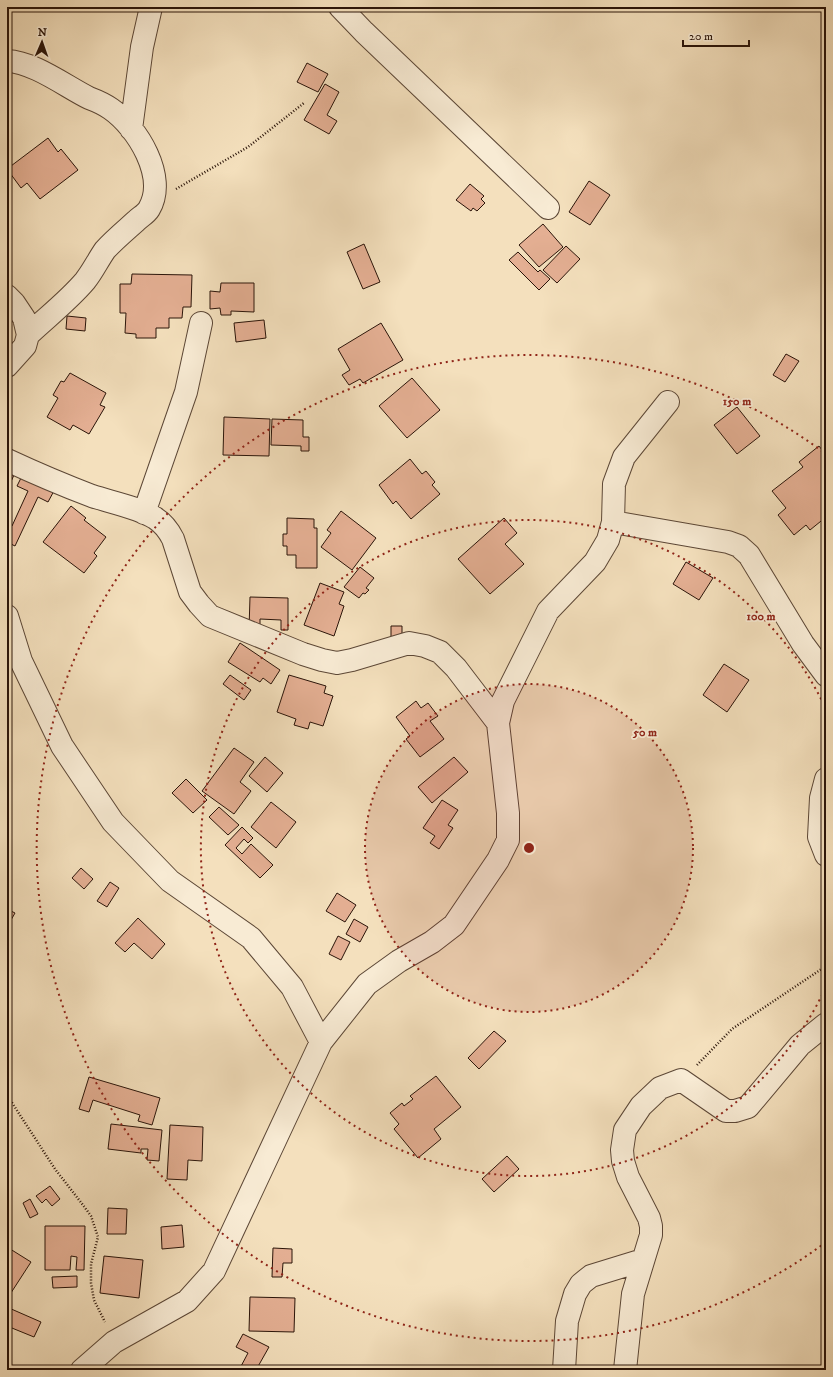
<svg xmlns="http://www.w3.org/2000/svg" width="833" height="1377" font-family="'IM FELL DW Pica',serif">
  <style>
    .building { fill: #e4af93; stroke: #2a1409 }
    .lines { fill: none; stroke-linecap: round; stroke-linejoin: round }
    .minor-casing { stroke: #5c4736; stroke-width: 24 }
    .path { stroke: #2a1409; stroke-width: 2.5; stroke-dasharray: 1 2; stroke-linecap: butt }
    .minor { stroke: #f8ebd4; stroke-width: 22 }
    .ring { fill: none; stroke: #8f2418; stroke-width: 2; stroke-dasharray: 2 4 }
    .centre { fill: #8f2418; stroke: #f8ebd4; stroke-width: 2 }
    .ring-label { font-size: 12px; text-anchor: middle; font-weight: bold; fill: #8f2418; stroke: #f8ebd4; stroke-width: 3.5; stroke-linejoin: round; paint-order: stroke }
  </style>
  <rect width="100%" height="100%" fill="#f4e0bd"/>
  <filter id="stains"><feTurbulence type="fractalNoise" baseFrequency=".005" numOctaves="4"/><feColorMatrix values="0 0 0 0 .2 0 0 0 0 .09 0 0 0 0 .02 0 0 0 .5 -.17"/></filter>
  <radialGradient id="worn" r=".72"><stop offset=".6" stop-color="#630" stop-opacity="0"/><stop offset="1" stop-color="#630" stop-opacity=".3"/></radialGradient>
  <!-- building -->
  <path class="building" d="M307,63L328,74L318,92L297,82Z
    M325,84L339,92L327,115L337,121L329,134L304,120Z
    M48,138L58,152L61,149L78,170L40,199L27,183L21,188L7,169Z
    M589,181L610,195L590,225L569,212Z
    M470,184L484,196L481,199L485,203L477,211L473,208L471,211L456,200Z
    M543,224L563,247L539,267L519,245Z
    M364,244L380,282L363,289L347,252Z
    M566,246L580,259L557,283L543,270Z
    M518,252L538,272L540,270L550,279L539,290L509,260Z
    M132,274L192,275L191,307H183L182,318H169V328H156V338H136V334L125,333L126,313H120V284H131Z
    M221,283H254V312L231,311V315H221L220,308L210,309V291L220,292Z
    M67,316L86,318L85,331L66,329Z
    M264,320L266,338L236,342L234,323Z
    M381,323L403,360L363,383L360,379L349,385L342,375L350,370L338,349Z
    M786,354L799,361L785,382L773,375Z
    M70,373L106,393L100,405L105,407L89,434L73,425L70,430L47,417L58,398L53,395L61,381L64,382Z
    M412,378L440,410L407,438L379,406Z
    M737,407L760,436L737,454L714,425Z
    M224,417L270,419L269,456L223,455Z
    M272,419L303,420V437H309V451H301V446L271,445Z
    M819,446L826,455V505L823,507L826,511V517L810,530L806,525L794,535L778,515L786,508L772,491L803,467L799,462Z
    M410,459L422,474L426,471L435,482L432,485L440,494L411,519L396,501L393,504L379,485Z
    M7,471L14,475L8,488L7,487Z
    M23,474L55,489L48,502L38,497L15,546L7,542V524L12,526L28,491L17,486Z
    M71,506L86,518L84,520L106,537L94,553L97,556L84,573L43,542Z
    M341,511L376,538L352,570L321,547L331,533L327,530Z
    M287,518L314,519V528H317V568H296V555H287V546H283V534H287Z
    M504,518L517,533L505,544L524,564L490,594L458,559Z
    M686,562L713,578L699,600L673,584Z
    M360,567L374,578L366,588L369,590L365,594L363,593L359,598L344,587Z
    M320,583L344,592L339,604L344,606L334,636L304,625Z
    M250,597L288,598V630H281V620L260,619V630L249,629Z
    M391,626H402V636L391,637Z
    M240,643L280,670L271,684L263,678L260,682L228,662Z
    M724,664L749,680L727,712L703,695Z
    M230,675L251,690L244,700L223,684Z
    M289,675L326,686L324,693L333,696L323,726L310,722L308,729L294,725L296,719L277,712Z
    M416,701L421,708L428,703L438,716L430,721L444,739L420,757L406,739L410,736L396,717Z
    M234,748L254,762L240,782L251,791L234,814L202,791Z
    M265,757L283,773L267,792L249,776Z
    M454,757L468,772L432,803L418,787Z
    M186,779L207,800L193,813L172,793Z
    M442,800L458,810L448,825L453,828L439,849L430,843L435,836L423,828Z
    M271,802L296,822L276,848L251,827Z
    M219,807L239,825L228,835L209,817Z
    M242,827L253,838L248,843L244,839L236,848L242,854L251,844L273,865L260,878L225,845Z
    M81,868L93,879L84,889L72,878Z
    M110,882L119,888L107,907L97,901Z
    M337,893L356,905L345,922L326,911Z
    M7,909L15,913L7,927Z
    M138,918L165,944L152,959L134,943L125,952L115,943Z
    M354,919L368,927L360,942L346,934Z
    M338,936L350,942L341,960L329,954Z
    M494,1031L506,1041L479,1069L468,1058Z
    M436,1076L461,1107L434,1129L441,1139L418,1158L394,1129L399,1124L390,1113L402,1103L404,1106L413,1099L410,1096Z
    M89,1077L160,1098L152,1125L138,1121L140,1115L93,1100L89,1112L79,1109Z
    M111,1124L162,1130L159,1161L147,1160L148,1149H141V1153L108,1149Z
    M170,1125L203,1127L202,1161L188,1160L187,1180L167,1179Z
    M507,1156L519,1169L494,1192L482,1179Z
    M50,1186L60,1199L52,1206L46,1199L42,1203L36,1196Z
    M30,1199L38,1214L30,1218L23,1203Z
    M108,1208L127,1209L126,1234H107Z
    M182,1225L184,1247L162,1249L161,1227Z
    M45,1226H85L84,1270H76L77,1257L71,1256L70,1270H45Z
    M7,1247L31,1262L7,1299Z
    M273,1248L292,1249V1263H283L282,1277H272Z
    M104,1256L143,1260L139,1298L100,1293Z
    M77,1276V1287L53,1288L52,1277Z
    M250,1297L295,1298L294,1332L249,1331Z
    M9,1308L41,1322L34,1337L7,1326V1312Z
    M243,1334L269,1347L256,1370H239L248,1353L236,1347Z"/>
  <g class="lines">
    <!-- minor casing -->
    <g class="minor-casing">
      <path id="minor" d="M340,7L364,32L548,208
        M7,61C34,62 65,86 89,98C97,101 104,104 111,109C137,127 168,177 149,209C146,214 140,217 136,221C126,230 114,240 105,250C98,260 93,271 85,281C68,301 47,317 28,335
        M131,129L142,47L151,7
        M7,296L14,303L24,318L28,335L25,346L7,366
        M7,460C35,473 63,485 92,496C110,502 140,508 155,518C163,523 169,531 173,539L190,592L199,604L210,616L303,654L322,660L337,663L352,660L409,643L425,646L440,652L456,668L498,723
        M144,513L186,392L201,323
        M613,522L728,542L739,546L749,555L803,644L826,675
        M7,616L21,661L62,746L113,822L170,881L251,938L292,987L321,1042
        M826,779L821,798L819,837L826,855
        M82,1370L114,1342L187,1301L214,1271L321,1042L367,984L399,961L432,942L454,925L498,860L508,840V813L498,723L503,701L548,611L595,562L608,540L613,522L614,484L624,457L668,402
        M564,1370L567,1321L575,1294L581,1284L591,1276L643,1260
        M625,1370L633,1294L651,1235V1226L649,1218L628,1177L623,1161L622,1150L625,1130L641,1106L660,1088L681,1080L726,1111H735L748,1107L800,1045L826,1024"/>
    </g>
    <!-- path -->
    <path class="path" d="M176,189L248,147L304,103
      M697,1065L732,1029L826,966
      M7,1095L55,1169L83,1205L91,1216L98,1237L91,1264V1283L94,1300L105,1322"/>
    <!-- minor -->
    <use href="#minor" class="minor"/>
  </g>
  <!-- distance rings -->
  <circle cx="529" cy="848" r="164" fill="#8f2418" fill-opacity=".12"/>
  <g class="ring">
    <circle cx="529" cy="848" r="164"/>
    <path d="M825 989A328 328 0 1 1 825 707"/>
    <path d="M826 1242A493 493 0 1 1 826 454"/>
  </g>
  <circle cx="529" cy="848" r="6" class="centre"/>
  <g class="ring-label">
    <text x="737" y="405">150 m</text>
    <text x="761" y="620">100 m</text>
    <text x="645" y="736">50 m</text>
  </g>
  <!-- margin -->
  <rect width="833" height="1377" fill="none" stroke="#f4e0bd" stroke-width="24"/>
  <rect x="8" y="8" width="817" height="1361" fill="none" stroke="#2a1409" stroke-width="2"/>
  <rect x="12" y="12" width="809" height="1353" fill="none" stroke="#2a1409"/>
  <!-- north arrow -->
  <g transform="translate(42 42) rotate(2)" stroke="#f8ebd4" stroke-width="3" paint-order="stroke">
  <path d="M0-3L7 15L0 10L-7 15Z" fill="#2a1409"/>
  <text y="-6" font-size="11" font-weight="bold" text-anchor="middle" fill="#2a1409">N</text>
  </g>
  <!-- scale -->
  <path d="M683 40v6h66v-6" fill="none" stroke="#2a1409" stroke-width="2"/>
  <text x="689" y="40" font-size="12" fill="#2a1409" stroke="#f8ebd4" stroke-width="3" paint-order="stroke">20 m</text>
  <rect width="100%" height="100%" filter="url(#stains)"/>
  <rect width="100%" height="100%" fill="url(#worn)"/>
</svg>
